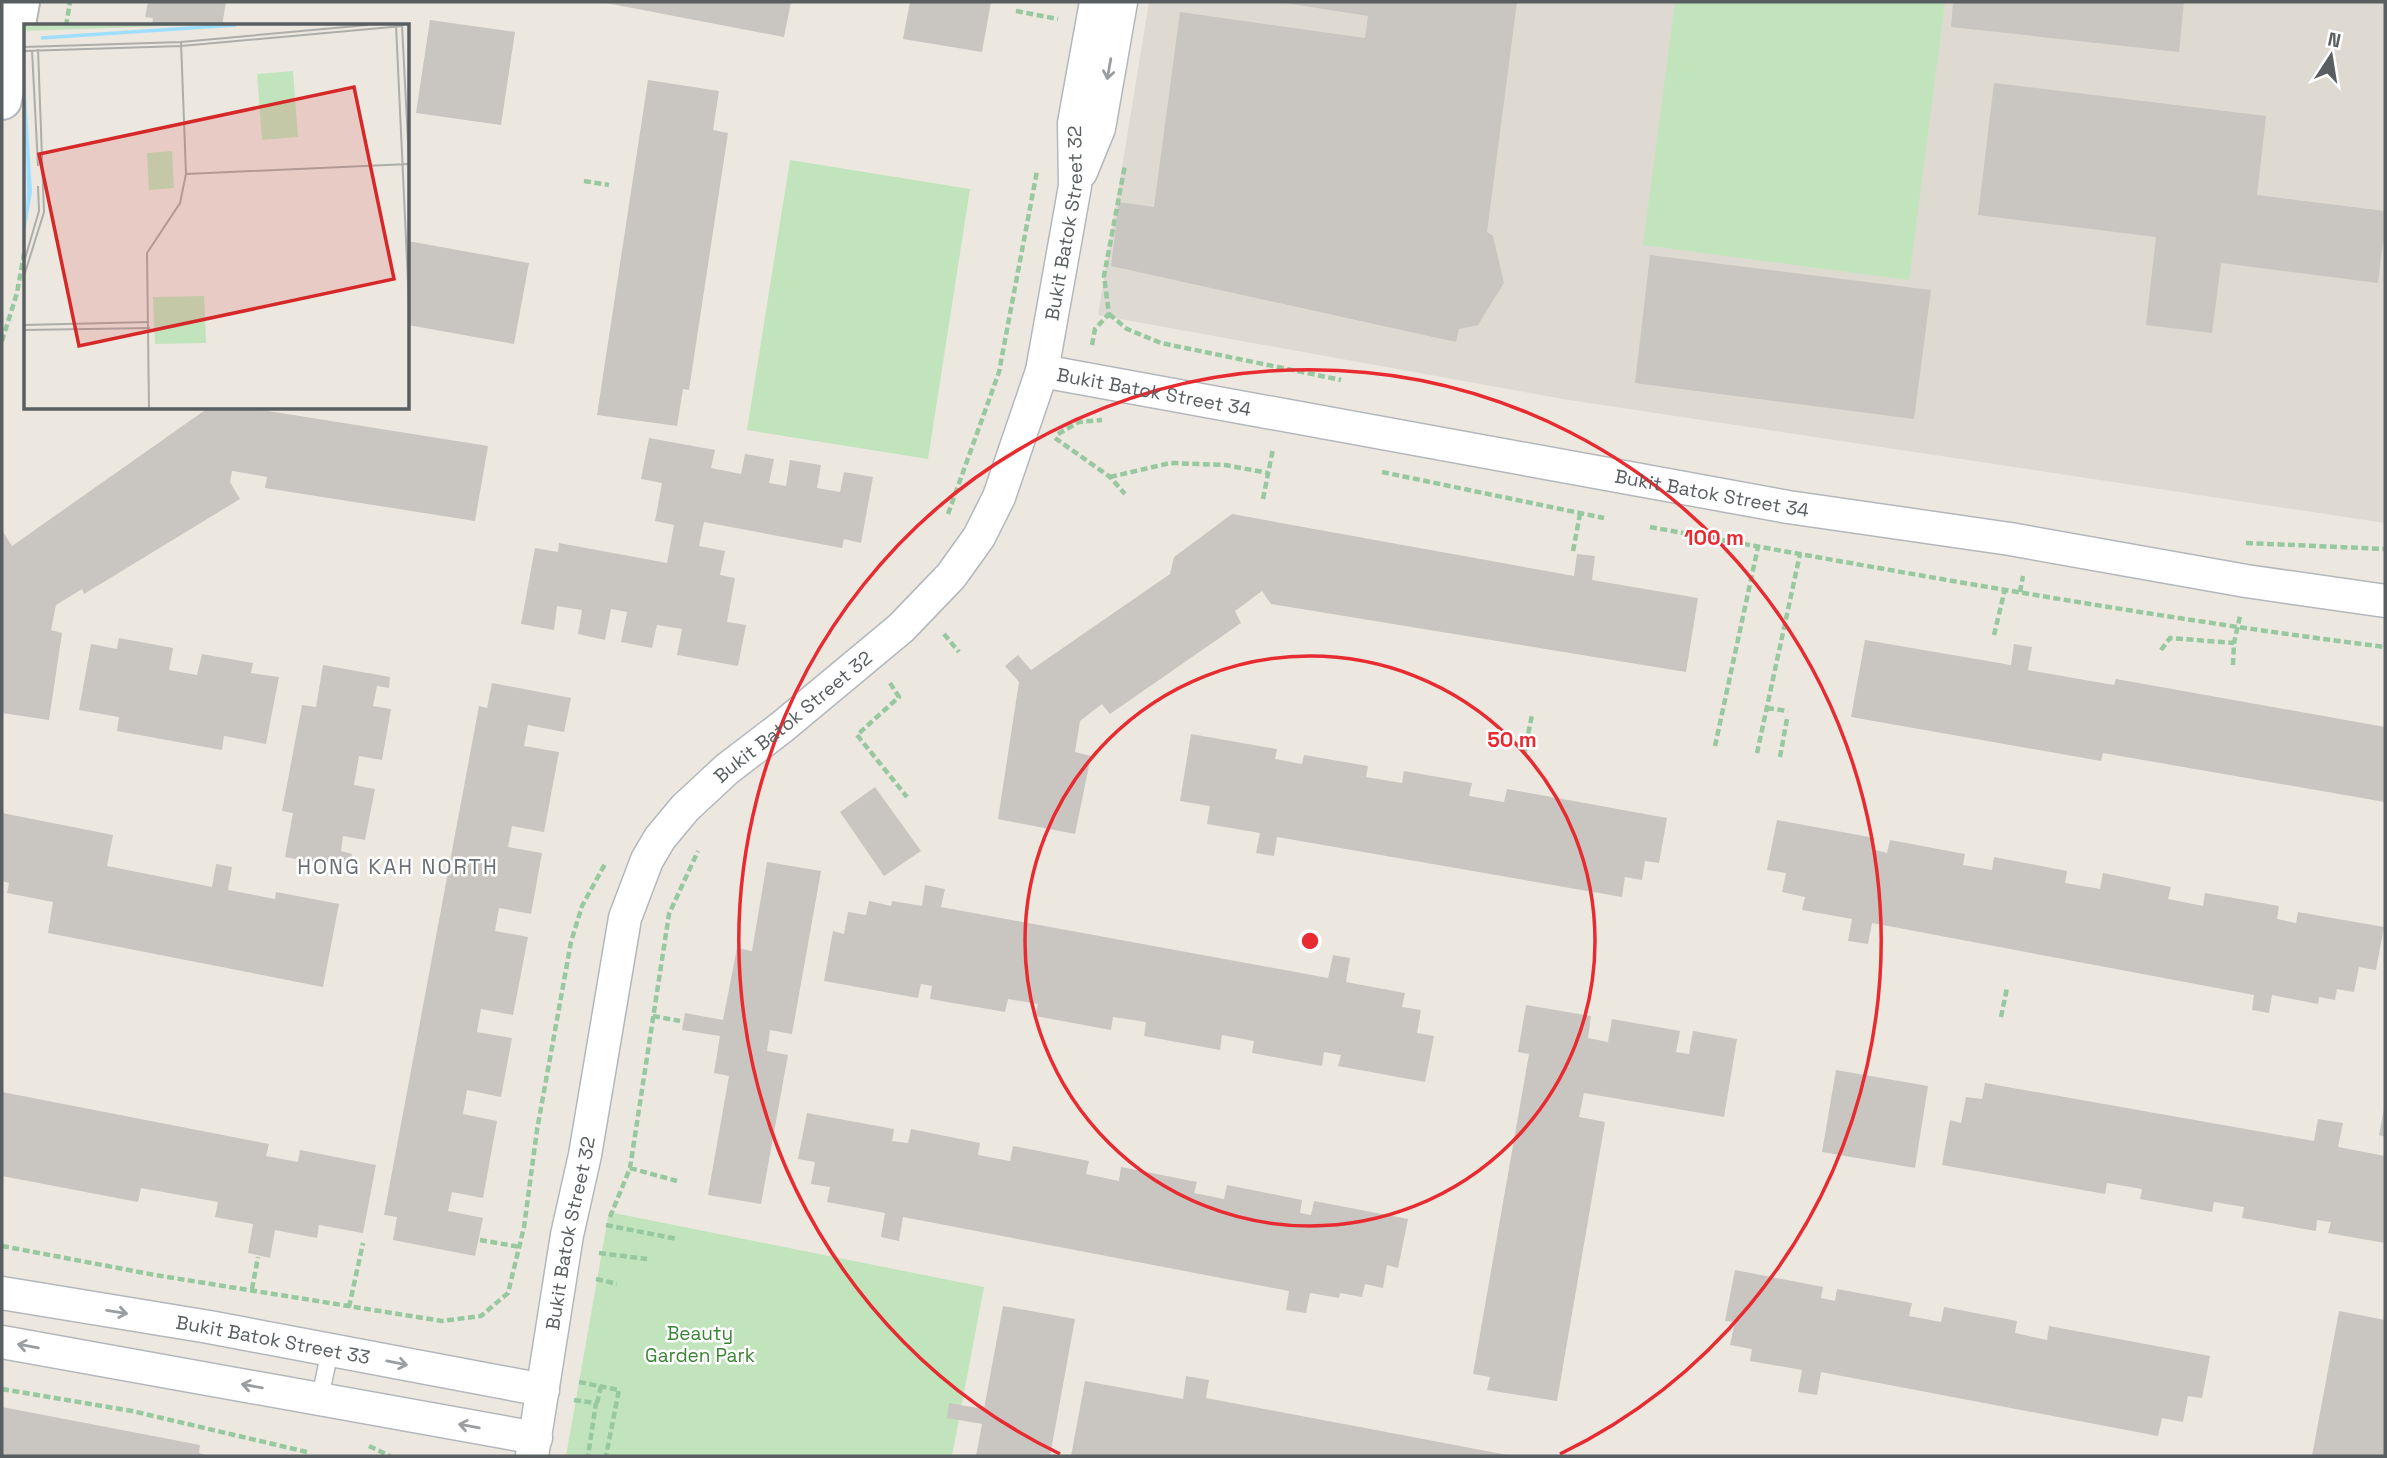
<svg xmlns="http://www.w3.org/2000/svg" width="2387" height="1458" font-family="'Space Grotesk',sans-serif">
  <style>
    .education { fill: #dedad1 }
    .green { fill: #c1e4bc }
    .building { fill: #c9c5c0 }
    .lines { fill: none; stroke-linecap: round; stroke-linejoin: round }
    .service-casing { stroke: #b3b7bb; stroke-width: 19 }
    .minor-casing { stroke: #b3b7bb; stroke-width: 35 }
    .tertiary-casing { stroke: #b3b7bb; stroke-width: 42 }
    .path { stroke: #97c89f; stroke-width: 4.5; stroke-dasharray: 7 3.5; stroke-linecap: butt }
    .service { stroke: #fff; stroke-width: 16 }
    .minor { stroke: #fff; stroke-width: 32 }
    .tertiary { stroke: #fff; stroke-width: 38 }
    .oneway { stroke: #9b9ea0 }
    .ring { fill: none; stroke: #e82b31; stroke-width: 3.5 }
    .labels { text-anchor: middle; stroke-width: 5; stroke-linejoin: round; paint-order: stroke }
    .street-label { font-size: 19px; fill: #595e61; stroke: #fff }
    .park-label { font-size: 19px; fill: #3a8535; stroke: #fff }
    .neighbourhood-label { font-size: 21px; letter-spacing: 2px; fill: #6a7073; stroke: #fff }
    .inset-river { fill: none; stroke: #9edfff; stroke-width: 3.5 }
    .inset-road { fill: none; stroke: #adada9; stroke-width: 2 }
    .view { fill: #d62828; fill-opacity: 0.15; stroke: #d62828; stroke-width: 3.5 }
    .inset-edge { fill: none; stroke: #595e61; stroke-width: 3.5 }
    .centre { fill: #e82b31; stroke: #fff; stroke-width: 3.5 }
    .ring-label { font-size: 21px; text-anchor: middle; font-weight: bold; fill: #e82b31; stroke: #fff; stroke-width: 5; stroke-linejoin: round; paint-order: stroke }
  </style>
  <rect width="100%" height="100%" fill="#ece8e0"/>
  <!-- education -->
  <path class="education" d="M1149,2H2385V523L1569,400L1098,315Z"/>
  <!-- green -->
  <path class="green" d="M1675,2H1945L1909,280L1643,245Z
    M790,160L970,189L928,459L747,430Z
    M609,1212L984,1287L952,1456H566Z"/>
  <!-- building -->
  <path class="building" d="M148,2H226L222,26H152L153,18L145,17Z
    M601,2H791L784,37Z
    M910,2H991L982,52L903,39Z
    M1279,2H1517L1487,232L1493,236L1504,283L1478,325L1459,329L1456,342L1111,266L1119,202L1154,207L1180,12L1365,38L1368,16Z
    M1953,2H2184L2179,52L1951,27Z
    M430,20L515,32L501,125L416,113Z
    M648,80L719,91L713,130L728,133L689,390L683,389L677,426L597,415Z
    M1994,83L2266,116L2257,195L2385,211V241H2383L2378,283L2221,263L2212,333L2146,325L2156,237L1978,215Z
    M408,241L529,263L514,344L408,325Z
    M1650,255L1931,290L1914,419L1635,383Z
    M208,408H249L488,446L475,521L265,488L267,477L232,471L230,482L240,499L84,594L82,589L56,605L51,630L62,633L49,720L2,713V533L3,532L12,546Z
    M649,438L715,450L711,468L741,474L745,454L774,459L769,483L786,486L790,460L821,465L817,488L840,492L844,472L873,477L861,543L844,539L842,548L704,522L699,546L725,551L720,575L735,578L727,622L746,625L738,666L677,655L682,629L657,625L652,648L621,642L627,612L611,609L605,640L578,634L582,610L557,606L554,630L521,624L535,548L558,552L559,543L667,563L674,525L655,521L662,483L641,479Z
    M1232,514L1574,576L1577,554L1595,556L1592,580L1698,598L1686,672L1271,604L1262,591L1235,611L1241,623L1110,714L1102,704L1080,721L1075,752L1091,756L1075,834L998,819L1019,682L1005,666L1018,655L1031,670L1170,574L1174,557Z
    M119,638L173,648L169,670L197,675L202,654L253,663L251,673L279,677L266,744L224,736L222,750L117,731L119,717L79,710L91,644L117,649Z
    M1865,640L2011,665L2014,644L2032,647L2028,670L2114,685L2116,679L2385,727V802L2103,753L2101,761L1851,717Z
    M323,665L390,677L389,688L377,686L373,706L391,709L382,760L359,756L354,785L375,789L365,840L343,836L341,851L352,854L349,869L285,857L293,813L282,811L302,705L316,707Z
    M492,683L571,698L564,732L528,725L524,746L559,752L544,832L512,826L508,847L542,853L531,914L499,908L495,931L528,937L513,1015L481,1009L477,1032L512,1038L501,1097L467,1090L463,1114L497,1121L483,1198L452,1192L448,1211L483,1218L475,1256L393,1240L397,1217L384,1215L479,706L487,708Z
    M1191,734L1277,749L1275,759L1302,764L1304,755L1368,766L1366,777L1402,783L1404,771L1472,783L1469,796L1504,802L1507,789L1667,818L1659,863L1645,861L1642,880L1625,877L1622,897L1277,837L1274,856L1256,853L1260,833L1207,824L1210,806L1180,801Z
    M875,787L921,851L884,876L840,812Z
    M2,813L113,835L107,866L212,887L216,864L232,867L228,890L275,899L276,892L339,904L323,987L48,933L53,902L7,893L9,883L2,881Z
    M1777,820L1875,838L1872,849L1887,853L1890,840L1965,854L1963,865L1992,870L1994,857L2067,871L2065,883L2100,889L2103,873L2171,887L2168,899L2203,906L2205,893L2279,906L2277,919L2296,923L2298,912L2384,927L2376,970L2359,967L2354,992L2337,989L2335,1000L2319,997L2318,1004L2272,995L2269,1013L2252,1010L2254,995L1872,923L1868,944L1848,941L1852,919L1802,910L1805,897L1782,892L1786,873L1767,870Z
    M767,862L821,871L792,1034L770,1030L767,1051L788,1055L761,1204L708,1195L729,1076L714,1073L720,1036L682,1030L685,1013L723,1020L737,948L752,951Z
    M925,885L945,889L941,907L1328,978L1333,955L1350,958L1346,982L1405,993L1402,1007L1421,1010L1417,1033L1434,1036L1425,1082L1338,1066L1341,1055L1324,1052L1322,1066L1252,1053L1254,1041L1222,1035L1220,1050L1144,1036L1146,1022L1113,1017L1111,1030L1035,1016L1038,1004L1008,999L1005,1012L930,999L932,986L921,984L918,998L824,981L833,931L844,934L848,912L866,915L869,901L891,906L892,901L922,906Z
    M1526,1005L1591,1016L1588,1038L1608,1042L1612,1019L1680,1031L1676,1052L1689,1054L1693,1031L1737,1039L1724,1117L1584,1093L1579,1117L1605,1122L1557,1401L1487,1390L1490,1377L1473,1374L1529,1054L1518,1052Z
    M1836,1070L1928,1086L1915,1168L1822,1152Z
    M1985,1083L2314,1141L2318,1119L2343,1123L2338,1147L2385,1156V1243L2328,1233L2331,1222L2317,1220L2316,1231L2242,1218L2244,1207L2214,1202L2212,1212L2140,1199L2142,1189L2107,1183L2105,1194L1942,1165L1950,1120L1961,1123L1966,1097L1982,1099Z
    M2,1092L269,1144L266,1156L298,1162L300,1150L376,1165L363,1233L319,1225L317,1238L275,1230L270,1258L248,1253L253,1224L215,1217L218,1202L141,1188L138,1202L2,1176Z
    M2384,1109H2385V1137L2379,1135Z
    M807,1113L894,1129L892,1141L908,1143L911,1129L980,1143L978,1155L1010,1161L1013,1146L1089,1161L1086,1174L1119,1181L1121,1167L1197,1182L1194,1193L1224,1199L1227,1185L1302,1200L1300,1213L1311,1215L1314,1201L1408,1219L1398,1268L1387,1265L1383,1288L1365,1284L1362,1297L1340,1293L1339,1298L1310,1293L1306,1313L1286,1310L1289,1291L903,1217L899,1241L881,1237L885,1213L827,1202L830,1187L811,1184L815,1162L798,1159Z
    M1735,1270L1823,1287L1821,1298L1835,1301L1837,1289L1912,1303L1909,1316L1941,1322L1944,1307L2017,1321L2015,1333L2047,1340L2049,1326L2210,1356L2202,1398L2188,1396L2183,1422L2162,1418L2158,1436L1821,1372L1817,1395L1798,1392L1802,1370L1750,1361L1752,1349L1730,1345L1735,1322L1725,1321Z
    M1003,1306L1075,1319L1050,1456H976L982,1424L947,1418L949,1403L984,1409Z
    M2339,1311L2385,1320V1456H2312Z
    M1186,1376L1209,1380L1206,1398L1513,1456H1071L1085,1381L1183,1399Z
    M2,1407L200,1445L199,1453L210,1456H2Z"/>
  <g class="lines">
    <!-- service casing -->
    <g class="service-casing">
      <path id="service" d="M320,1398L330,1350"/>
    </g>
    <!-- minor casing -->
    <g class="minor-casing">
      <g id="minor">
        <path d="M1081,172L1099,128L1121,2"/>
        <path id="s1" d="M1042,371L1788,507L2010,539L2246,581L2385,601"/>
        <path id="s2" d="M2,1293L209,1327L543,1390"/>
        <path d="M2,1342L536,1438"/>
        <path id="s3" d="M532,1456L567,1235L585,1155L625,918L647,860L660,838L685,808L727,769L782,727L901,628L951,576L979,537L999,497L1042,371L1075,186L1074,123L1096,2"/>
      </g>
    </g>
    <!-- tertiary casing -->
    <g class="tertiary-casing">
      <path id="tertiary" d="M2,100L20,2"/>
    </g>
    <!-- path -->
    <path class="path" d="M1016,11L1058,19
      M66,26L70,2
      M584,181L609,185
      M1109,314L1127,329L1161,343L1341,380
      M2,341L17,293L26,243
      M1092,345L1095,329L1109,314L1104,276L1125,165
      M1058,434L1079,422L1102,420
      M1055,438L1110,477L1125,494
      M1382,472L1604,518
      M1110,477L1170,463L1225,465L1268,473
      M1263,499L1273,449
      M948,514L999,372L1037,171
      M1650,527C1894,571 2139,616 2385,647
      M2246,543L2385,549
      M1573,551L1580,514
      M2020,592L2023,576
      M944,634L959,652
      M1994,635L2005,589
      M2161,650L2170,638L2234,643
      M2233,665L2234,643L2240,616
      M890,683L899,697L857,735L907,797
      M1767,708L1788,711
      M1715,746L1758,547
      M1757,753L1800,554
      M1524,754L1532,715
      M1780,757L1787,719
      M653,1016L680,1021
      M2001,1017L2007,988
      M630,1168L677,1181
      M610,1217L630,1168L669,914L698,851
      M606,1225L677,1239
      M480,1240L520,1247
      M2,1246L155,1275L442,1321L481,1316L508,1293L524,1227L537,1130L571,942L582,906L605,864
      M599,1253L647,1259
      M596,1279L617,1284
      M252,1289L258,1257
      M349,1307L363,1243
      M579,1382L619,1390L606,1456
      M2,1389L132,1411L307,1452
      M574,1400L596,1403L588,1456
      M597,1403L601,1386
      M369,1446L390,1456"/>
    <!-- service -->
    <use href="#service" class="service"/>
    <!-- minor -->
    <use href="#minor" class="minor"/>
    <!-- tertiary -->
    <use href="#tertiary" class="tertiary"/>
  </g>
  <!-- one-way arrows -->
  <defs><path id="oneway-shaft" d="M-6 0H5M1.5-3L5.5 0L1.5 3" fill="none" stroke-width="1.6" stroke-linecap="round" stroke-linejoin="round" transform="scale(1.75)"/></defs>
  <g class="oneway">
    <use href="#oneway-shaft" transform="translate(1109 69) rotate(100)"/>
    <use href="#oneway-shaft" transform="translate(117 1312) rotate(9)"/>
    <use href="#oneway-shaft" transform="translate(28 1346) rotate(-170)"/>
    <use href="#oneway-shaft" transform="translate(397 1363) rotate(11)"/>
    <use href="#oneway-shaft" transform="translate(252 1386) rotate(-170)"/>
    <use href="#oneway-shaft" transform="translate(469 1426) rotate(-170)"/>
  </g>
  <!-- distance rings -->
  <g class="ring">
    <circle cx="1310" cy="941" r="285"/>
    <path d="M1060 1454A571 571 0 1 1 1560 1454"/>
  </g>
  <g class="labels">
    <!-- street labels -->
    <g class="street-label">
      <text dy="7" stroke="none"><textPath href="#s3" startOffset="1402">Bukit Batok Street 32</textPath></text>
      <text dy="7" stroke="none"><textPath href="#s1" startOffset="114">Bukit Batok Street 34</textPath></text>
      <text dy="7" stroke="none"><textPath href="#s1" startOffset="681">Bukit Batok Street 34</textPath></text>
      <text dy="7" stroke="none"><textPath href="#s3" startOffset="814">Bukit Batok Street 32</textPath></text>
      <text dy="7" stroke="none"><textPath href="#s3" startOffset="226">Bukit Batok Street 32</textPath></text>
      <text dy="7" stroke="none"><textPath href="#s2" startOffset="275">Bukit Batok Street 33</textPath></text>
    </g>
    <!-- park labels -->
    <g class="park-label">
      <text x="700" y="1340">Beauty<tspan x="700" dy="22">Garden Park</tspan></text>
    </g>
    <!-- neighbourhood labels -->
    <g class="neighbourhood-label">
      <text x="398" y="874">HONG KAH NORTH</text>
    </g>
  </g>
  <!-- overview -->
  <g transform="translate(24 24)">
    <rect width="385" height="385" fill="#ece8e0"/>
    <path d="M0,1H169L0,7ZM269,47L274,113L238,116L233,50ZM148,127L150,164L125,166L123,129ZM180,272L182,319L131,320L129,273Z" fill="#c1e4bc"/>
    <path d="M0,37L8,168L0,215L3,168Z" fill="#9edfff"/>
    <path class="inset-river" d="M17,14L212,1"/>
    <path class="inset-road" d="M372,1L385,279M378,1L385,138M0,23L157,18L344,1M8,26L14,142M0,27L157,22L379,2M162,150L385,140M0,238L15,187L14,162M0,252L20,188L14,25M0,301L125,298M0,306L126,304M125,384L123,229L156,179L162,150L157,18"/>
    <path class="view" d="M330,63L370,255L55,322L15,130Z"/>
    <rect width="385" height="385" class="inset-edge"/>
  </g>
  <circle cx="1310" cy="941" r="10" class="centre"/>
  <g class="ring-label">
    <text x="1714" y="545">100 m</text>
    <text x="1512" y="747">50 m</text>
  </g>
  <!-- border -->
  <rect width="2387" height="1458" fill="none" stroke="#595e61" stroke-width="7"/>
  <!-- north arrow -->
  <g transform="translate(2331 56) rotate(12)" stroke="#ffffff" stroke-width="5" paint-order="stroke">
  <path d="M0-5L12 26L0 18L-12 26Z" fill="#595e61"/>
  <text y="-10" font-size="19" font-weight="bold" text-anchor="middle" fill="#595e61">N</text>
  </g>
</svg>
